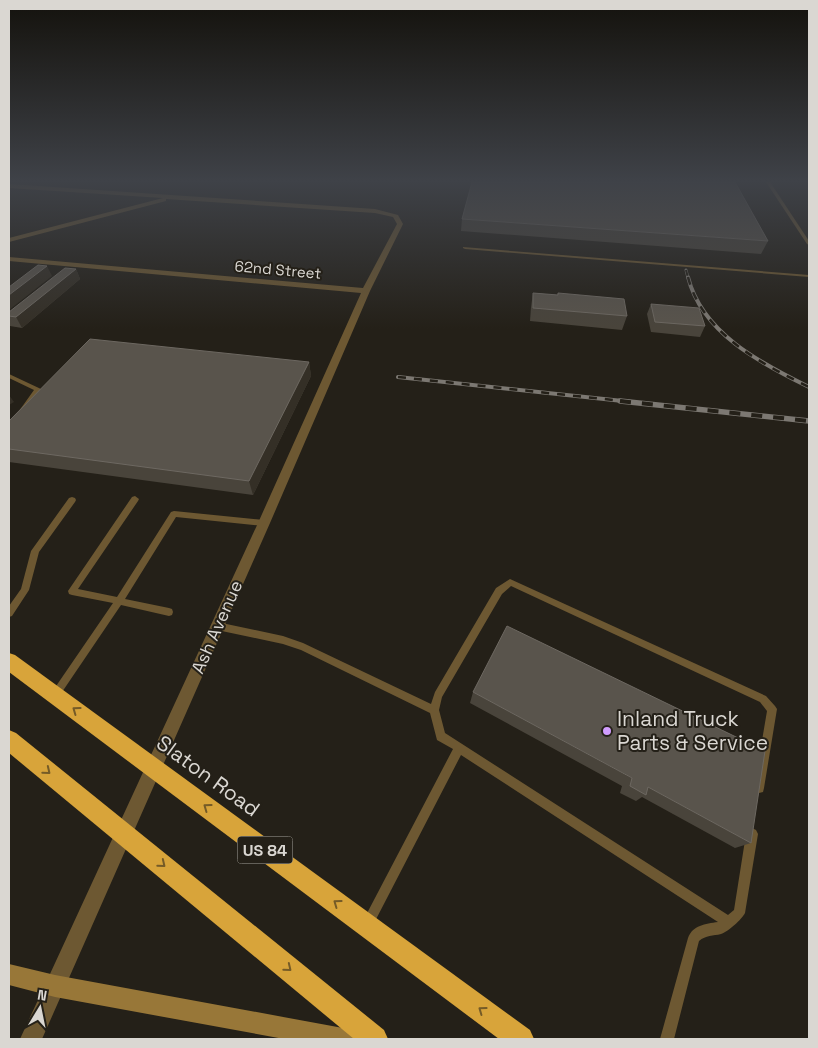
<svg xmlns="http://www.w3.org/2000/svg" width="818" height="1048" font-family="'Space Grotesk',sans-serif">
<style>
.lines{fill:none;stroke-linecap:round;stroke-linejoin:round}
.lane{fill:#6d5832;fill-rule:evenodd}
.street{fill:#6d5832;fill-rule:evenodd}
.secondary{fill:#987738;fill-rule:evenodd}
.highway{fill:#d8a43a;fill-rule:evenodd}
.rail-far2-casing{stroke:#7c7872;stroke-width:3}
.rail-far1-casing{stroke:#7c7872;stroke-width:4}
.rail-casing{stroke:#7c7872;stroke-width:5.5}
.rail-far2{stroke:#242018;stroke-width:2;stroke-dasharray:6;stroke-linecap:butt}
.rail-far1{stroke:#242018;stroke-width:2.5;stroke-dasharray:8;stroke-linecap:butt}
.rail{stroke:#242018;stroke-width:4;stroke-dasharray:11;stroke-linecap:butt}
.wall{fill:#49443b}
.shaded-wall{fill:#342f26}
.building{fill:#59544c;stroke:#6d6861}
.oneway{stroke:#755b27}
.poi-dot{fill:#d19dfe;stroke:#242018;stroke-width:2}
.labels{text-anchor:middle;stroke-width:4;stroke-linejoin:round;paint-order:stroke}
.far-street-label{font-size:15px;fill:#dad7d2;stroke:#242018}
.shield{fill:#242018;stroke:#a3a09a;stroke-width:1}
.shield-label{font-size:16px;font-weight:bold;fill:#dad7d2}
.street-label{font-size:18px;fill:#dad7d2;stroke:#242018}
.near-poi-label{font-size:21px;fill:#dad7d2;stroke:#242018;text-anchor:start}
.near-street-label{font-size:21px;fill:#dad7d2;stroke:#242018}
</style>
<rect width="100%" height="100%" fill="#242018"/>
<g class="lines">
<g class="lane">
<path d="M766 182H770L809 241V245L807 244Z"/>
<path d="M463 247 809 275V277L465 249 463 248Z"/>
<path d="M9 374 41 389 18 420 9 427V422L14 418 34 390 9 378Z"/>
<path d="M135 496 139 499 138 501 78 589 117 597 171 512 174 511 264 520 267 521 268 523 267 525 264 526 176 517 125 599 169 608 172 609 173 612 172 615 169 616 121 605 58 698 55 700 52 698 50 695 52 692 113 603 72 595 69 594 68 591 132 497Z"/>
<path d="M72 497 75 498 76 500 75 502 39 552 29 590 12 616 9 617V606L21 589 31 551 69 498Z"/>
<path d="M510 579 766 696 775 706 777 709 764 788 763 792 759 793 755 792 754 788 767 711 760 702 511 586 502 594 442 697 439 710 445 733 728 915 734 910 746 834 748 830 752 828 756 830 758 834 745 913C742 919 728 932 721 934 713 936 706 935 699 941L674 1039H660L688 938C693 925 705 924 718 922L461 755 372 927 368 929 364 927 362 923 364 919 453 749 437 740 430 713 301 650 283 644 217 630 214 629 213 626 214 623 217 622 283 636 303 643 431 704 435 692 496 588Z"/>
</g>
<path class="street" d="M9 184 375 209 398 215 403 224 370 291 270 523 42 1039H20L258 523 361 293 9 261V257L363 288 397 224 393 217 375 213 166 199V201L9 242V238L163 198 9 188Z"/>
<path class="secondary" d="M9 964 55 975 343 1028 351 1031 354 1039H284L55 997 9 985Z"/>
<g class="highway">
<path d="M9 653 15 655 530 1030 534 1039H499L9 672Z"/>
<path d="M9 730 16 733 384 1030 388 1039H354L9 753Z"/>
</g>
<g class="rail-far2-casing">
<path id="rail-far2" d="M686 270 688 278"/>
</g>
<g class="rail-far1-casing">
<g id="rail-far1">
<path d="M688 277C702 333 760 363 809 387"/>
<path d="M398 377 632 402"/>
</g>
</g>
<g class="rail-casing">
<path id="rail" d="M620 401 809 421"/>
</g>
<use href="#rail-far2" class="rail-far2"/>
<use href="#rail-far1" class="rail-far1"/>
<use href="#rail" class="rail"/>
</g>
<g class="wall">
<path d="M462 219 768 241 761 254 461 231Z"/>
<path d="M76 269 80 279 22 328 10 326 9 324V312Z"/>
<path d="M533 293 557 295 558 293 627 316 622 330 530 321 531 307Z"/>
<path d="M651 304 705 326 700 337 651 332 647 314Z"/>
<path d="M309 362 311 376 253 495 9 462V421Z"/>
<path d="M473 692 751 843 735 848 642 797 636 801 620 793 622 786 470 703Z"/>
</g>
<g class="shaded-wall">
<path d="M47 266 52 276 9 310V295Z"/>
<path d="M76 269 80 279 22 328 16 317Z"/>
<path d="M309 362 311 376 253 495 249 481Z"/>
<path d="M9 395 14 402 9 405Z"/>
</g>
<g class="building">
<path d="M472 182H735L768 241 462 219Z"/>
<path d="M38 265 47 266 9 295V287Z"/>
<path d="M65 268 76 269 16 317 9 316V312Z"/>
<path d="M533 293 558 295V293L624 299 627 316 533 308Z"/>
<path d="M651 304 699 308 705 326 655 322Z"/>
<path d="M90 339 309 362 249 481 9 449V421Z"/>
<path d="M507 626 765 751 751 843 648 787 646 795 630 786 632 778 473 692Z"/>
</g>
<defs><path id="oneway-chevron" d="M-2-3.5L2.5 0L-2 3.5" fill="none" stroke-width="1.6" stroke-linecap="round" stroke-linejoin="round" transform="scale(1.25)"/></defs>
<g class="oneway">
<use href="#oneway-chevron" transform="translate(76 710) rotate(-144)"/>
<use href="#oneway-chevron" transform="translate(47 771) rotate(39)"/>
<use href="#oneway-chevron" transform="translate(207 807) rotate(-144)"/>
<use href="#oneway-chevron" transform="translate(162 864) rotate(39)"/>
<use href="#oneway-chevron" transform="translate(337 903) rotate(-144)"/>
<use href="#oneway-chevron" transform="translate(288 968) rotate(39)"/>
<use href="#oneway-chevron" transform="translate(482 1010) rotate(-144)"/>
</g>
<linearGradient id="sky" x2="0" y2="1"><stop stop-color="#14120d"/><stop offset="0.55" stop-color="#3f4248"/><stop offset="1" stop-color="#3f4248" stop-opacity="0"/></linearGradient>
<rect width="818" height="329" fill="url(#sky)"/>
<circle class="poi-dot" cx="607" cy="731" r="5"/>
<g class="labels">
<g class="far-street-label">
<text transform="translate(278 270) rotate(5)" y="5">62nd Street</text>
</g>
<rect class="shield" x="237.5" y="836.5" width="55" height="27" rx="4"/>
<g class="shield-label">
<text x="265" y="856">US 84</text>
</g>
<g class="street-label">
<text transform="translate(217 627) rotate(-66)" y="6">Ash Avenue</text>
</g>
<g class="near-poi-label">
<text x="617" y="726">Inland Truck<tspan x="617" dy="24">Parts &amp; Service</tspan></text>
</g>
<g class="near-street-label">
<text transform="translate(208 776) rotate(36)" y="7">Slaton Road</text>
</g>
</g>
<rect width="818" height="1048" fill="none" stroke="#dad7d2" stroke-width="20"/>
<g transform="translate(40 1008) rotate(10)" stroke="#242018" stroke-width="4" paint-order="stroke">
<path d="M0-4L9 19L0 12L-9 19Z" fill="#dad7d2"/>
<text y="-8" font-size="14" font-weight="bold" text-anchor="middle" fill="#dad7d2">N</text>
</g>
</svg>
